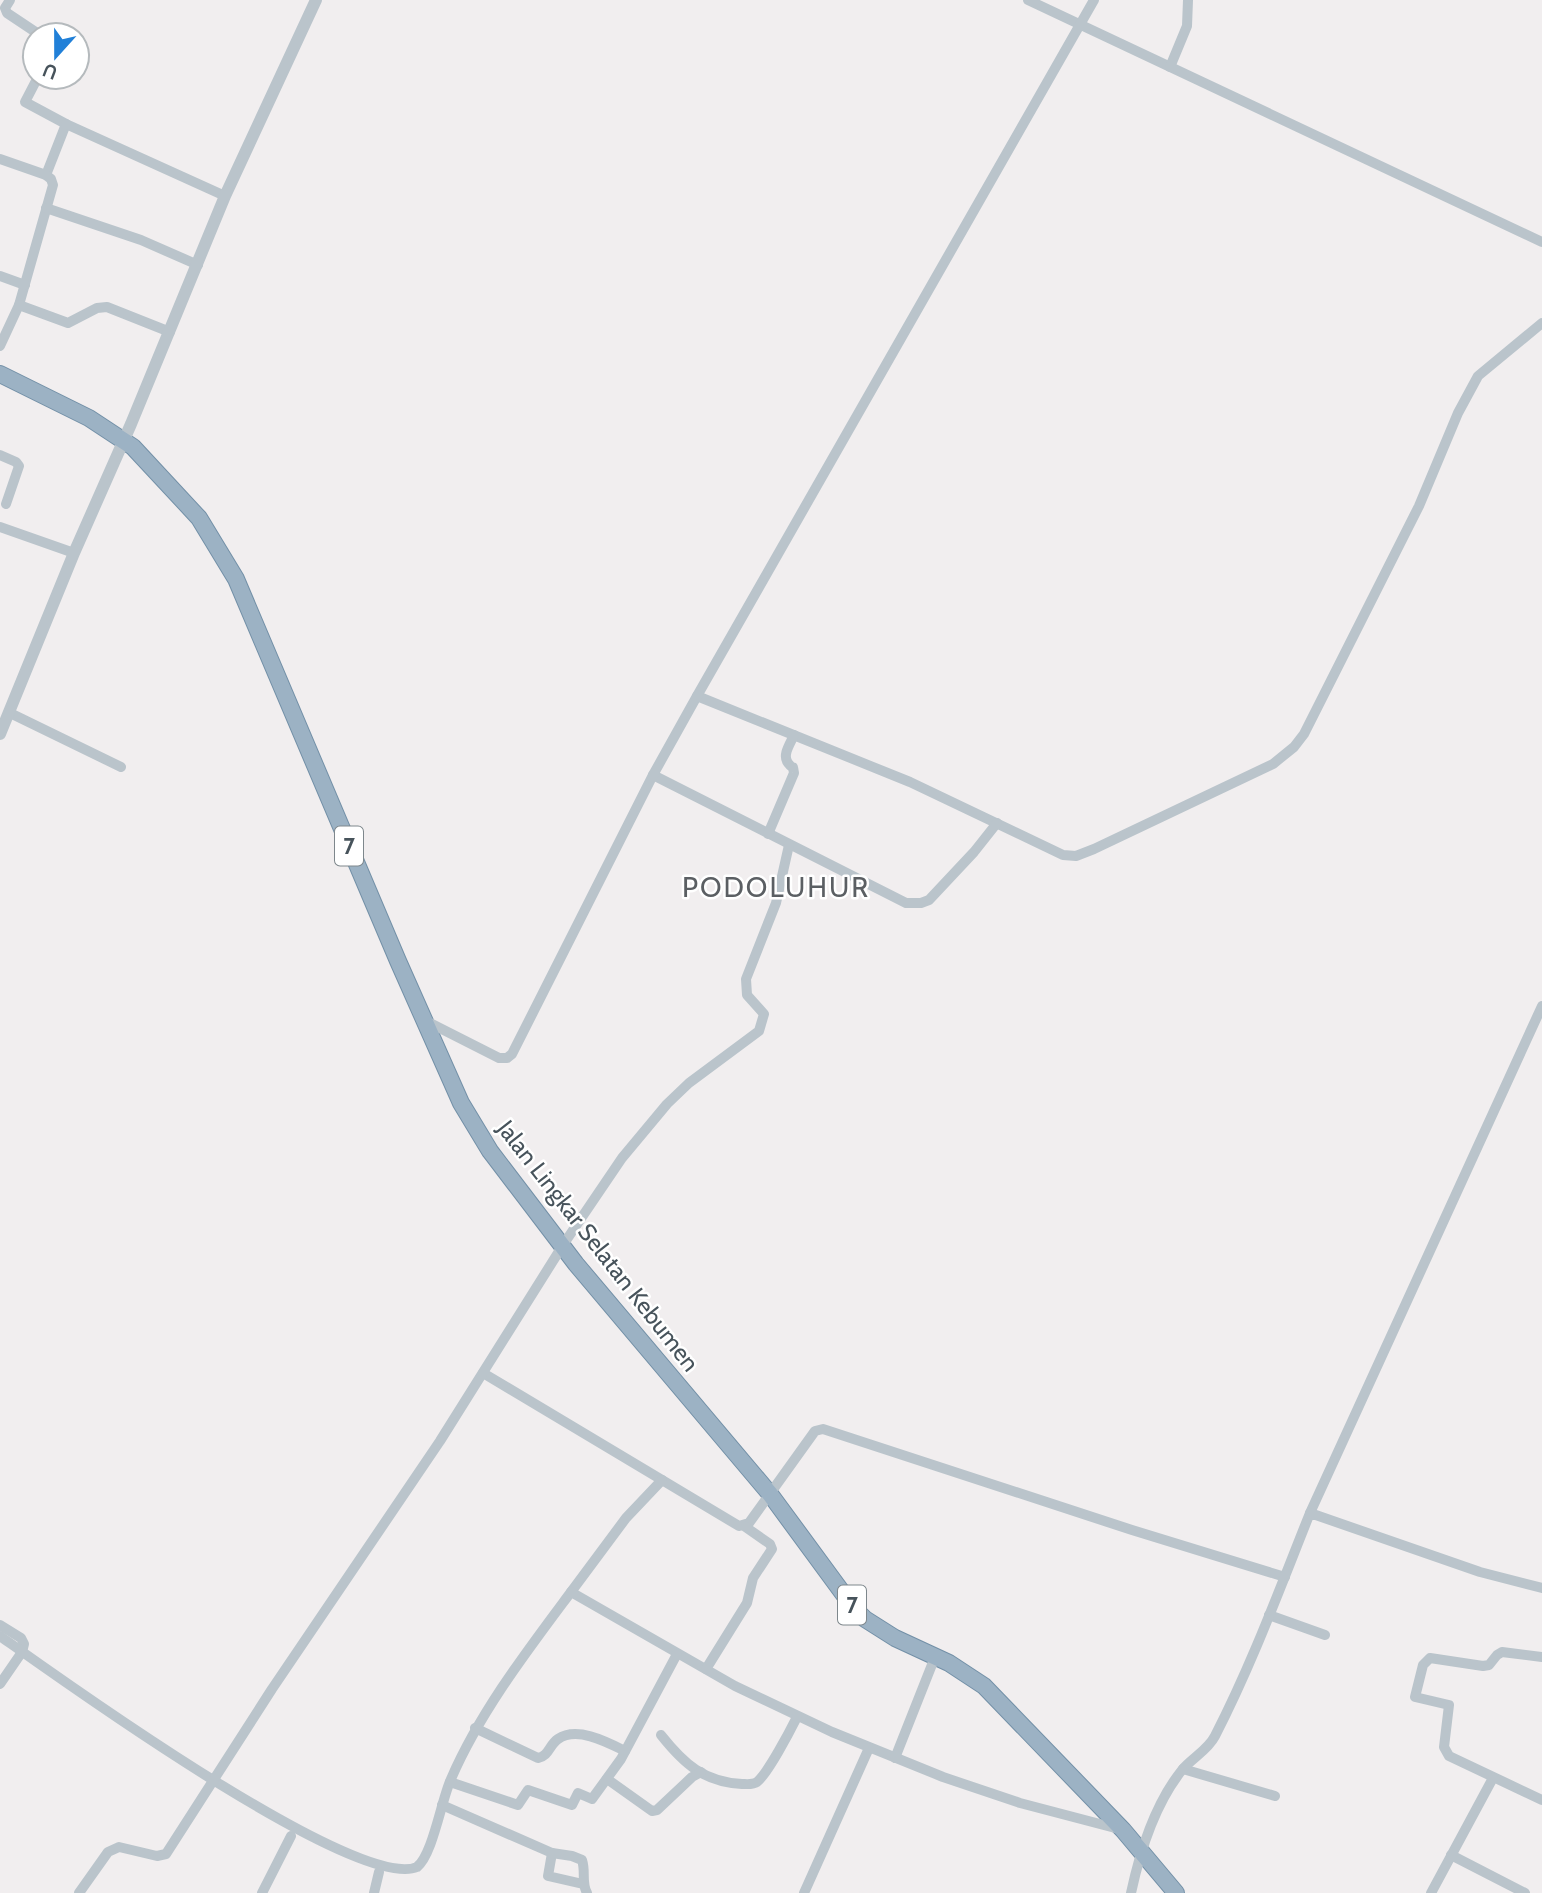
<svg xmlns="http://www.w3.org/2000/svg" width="1542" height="1893" font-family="Cabin,sans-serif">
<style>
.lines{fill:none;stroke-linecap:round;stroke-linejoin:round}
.trunk-casing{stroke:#7390a7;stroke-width:18}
.minor{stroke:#bac4cb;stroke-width:10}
.tertiary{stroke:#bac4cb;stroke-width:12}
.trunk{stroke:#9cb2c4;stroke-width:16}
.labels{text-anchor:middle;stroke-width:5;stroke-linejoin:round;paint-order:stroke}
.shield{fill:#fff;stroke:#7e878c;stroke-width:2}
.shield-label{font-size:23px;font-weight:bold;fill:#47535b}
.street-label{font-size:24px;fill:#47535b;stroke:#fff}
.quarter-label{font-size:28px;letter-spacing:2px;fill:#5b5f63;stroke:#fff}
</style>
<rect width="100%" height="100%" fill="#f1eeef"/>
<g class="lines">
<g class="trunk-casing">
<path id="trunk" d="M0 374 89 418 133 447 199 518 236 579 398 961 461 1103 490 1151 576 1264 770 1494 853 1607 865 1619 895 1638 949 1663 984 1686 1123 1830 1176 1893"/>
</g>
<g class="minor">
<path d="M10 0 5 8 7 13 40 35"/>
<path d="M1028 0 1542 242"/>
<path d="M1170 67 1187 26 1188 0"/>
<path d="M38 77 25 102 66 124 46 175"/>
<path d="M66 124 225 196"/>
<path d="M0 159 46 175 51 179 53 185 19 305 0 346"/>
<path d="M46 208 141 240 198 265"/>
<path d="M0 276 25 285"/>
<path d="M19 305 68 323 97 308 107 307 170 332"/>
<path d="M0 455 16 462 19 466 6 504"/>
<path d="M0 527 74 553"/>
<path d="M697 696 910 782 1063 855 1076 856 1094 849 1273 764 1294 747 1304 734 1419 506 1458 413 1478 376 1542 323"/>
<path d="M10 713 121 767"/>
<path d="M653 775 906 903H921L929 900 974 852 997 823"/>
<path d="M768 834 794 773C792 762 795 772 788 763 782 755 790 744 794 735"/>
<path d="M424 1020 499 1058H507L512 1054 653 775 697 696 1094 0"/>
<path d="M483 1373 739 1526 749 1523 815 1431 823 1429 1132 1530 1285 1577"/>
<path d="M1310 1513 1542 1006"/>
<path d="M571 1592 626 1518 662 1480"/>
<path d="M1269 1615 1325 1635"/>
<path d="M0 1625 21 1638 24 1644 22 1652 0 1684"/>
<path d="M0 1636C58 1677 357 1893 417 1867 433 1854 441 1801 451 1779 480 1712 527 1651 571 1592L735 1686 832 1732 943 1777 1020 1803 1119 1829"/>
<path d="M1542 1657 1502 1652 1497 1655 1489 1665 1483 1666 1430 1658 1423 1665 1415 1697 1449 1705 1444 1747 1449 1756 1542 1800"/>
<path d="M706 1669 747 1603 753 1578 772 1549 770 1544 744 1526"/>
<path d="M475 1728 538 1758C549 1756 549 1745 558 1739 577 1726 607 1742 625 1751"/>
<path d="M661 1735C684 1764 704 1782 742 1784 746 1784 753 1785 757 1782 768 1773 790 1731 797 1717"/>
<path d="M895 1758 935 1657"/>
<path d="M1183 1769 1275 1796"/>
<path d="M607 1779 652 1811 657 1810 692 1777 701 1772"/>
<path d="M450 1782 518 1805 528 1790 572 1805 578 1793 592 1799 621 1759 677 1654"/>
<path d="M442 1805 552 1853 548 1876 583 1884"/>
<path d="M552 1853 572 1856 582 1860C586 1872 581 1882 587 1893"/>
<path d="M1451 1855 1525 1893"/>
<path d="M79 1893 108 1852 119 1847 157 1856 166 1854 272 1689 440 1441 563 1245 622 1158 667 1104 689 1083 759 1031 764 1014 747 995 746 979 776 903 789 845"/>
<path d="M262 1893 291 1836"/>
<path d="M374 1893 379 1872"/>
<path d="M804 1893 869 1748"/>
<path d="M1131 1893C1140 1851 1154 1805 1182 1770 1192 1758 1208 1750 1215 1736 1252 1664 1280 1588 1310 1513L1480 1572 1542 1588"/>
<path d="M1431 1893 1493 1778"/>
</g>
<path class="tertiary" d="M0 734 74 553 131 424 225 196 316 0"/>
<use href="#trunk" class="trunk"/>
</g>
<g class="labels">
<g class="shield">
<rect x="335" y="826.5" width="28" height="39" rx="5"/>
<rect x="838" y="1585.5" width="28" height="39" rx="5"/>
</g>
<g class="shield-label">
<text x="349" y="854">7</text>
<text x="852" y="1613">7</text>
</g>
<g class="street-label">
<text transform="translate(598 1246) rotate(52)" y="8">Jalan Lingkar Selatan Kebumen</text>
</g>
<g class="quarter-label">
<text x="776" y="897">PODOLUHUR</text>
</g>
</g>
<g transform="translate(56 56) rotate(201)"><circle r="33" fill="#ffffff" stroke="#b5babd" stroke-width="2"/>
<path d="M0-5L12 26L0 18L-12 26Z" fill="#2180d8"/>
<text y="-10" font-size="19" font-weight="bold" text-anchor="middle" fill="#47535b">U</text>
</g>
</svg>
